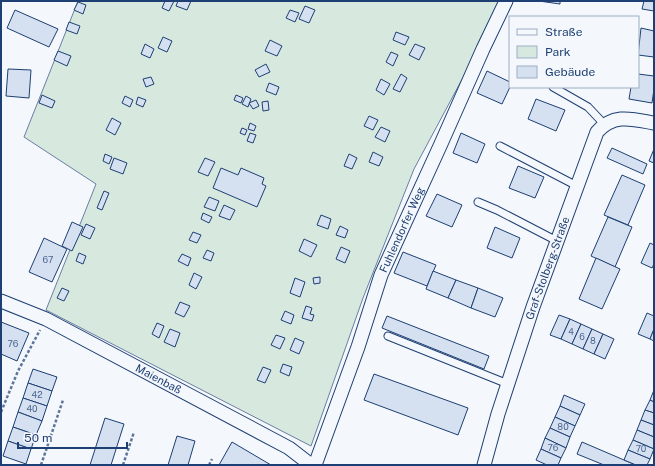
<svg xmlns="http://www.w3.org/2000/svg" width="655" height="466" font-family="'Public Sans',sans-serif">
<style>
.green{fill:#d7e8df;stroke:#687fa3}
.building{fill:#d5e0f0;stroke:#1d3f73}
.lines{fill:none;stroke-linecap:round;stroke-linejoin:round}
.lane-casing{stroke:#1d3f73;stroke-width:9}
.street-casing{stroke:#1d3f73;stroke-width:15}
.path{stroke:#5e769c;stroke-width:2.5;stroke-dasharray:3 2;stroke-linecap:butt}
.lane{stroke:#f4f7fb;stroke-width:7}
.street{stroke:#f4f7fb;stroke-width:13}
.labels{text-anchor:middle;stroke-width:3;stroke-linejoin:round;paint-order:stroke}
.number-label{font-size:9px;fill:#4b6792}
.street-label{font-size:11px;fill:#1d3f73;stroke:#f4f7fb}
</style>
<rect width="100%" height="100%" fill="#f4f7fb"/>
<path class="green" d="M78 1H504L414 169 363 298 311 446 46 310 96 184 24 137Z"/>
<g class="building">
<path d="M165 1H174L169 11 162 8Z"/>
<path d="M178 1H191L187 10 176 6Z"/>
<path d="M539 1H560V4Z"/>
<path d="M644 1H654V11L642 9Z"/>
<path d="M78 2 86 5 83 14 74 10Z"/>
<path d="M305 6 315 10 309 23 299 19Z"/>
<path d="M15 10 58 29 49 47 7 28Z"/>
<path d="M290 10 299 13 295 22 286 18Z"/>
<path d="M69 22 80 26 77 34 66 30Z"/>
<path d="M641 28 654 31V57L638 55Z"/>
<path d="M396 32 409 37 405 45 393 40Z"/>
<path d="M163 37 172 41 167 52 158 48Z"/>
<path d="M270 40 282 46 277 56 265 51Z"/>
<path d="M145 44 154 49 150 58 141 54Z"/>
<path d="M415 44 425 48 419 60 409 55Z"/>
<path d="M58 51 71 56 67 66 54 60Z"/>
<path d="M391 52 398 55 393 66 386 62Z"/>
<path d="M266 64 270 72 259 77 255 70Z"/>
<path d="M8 69 31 70 29 98 6 96Z"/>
<path d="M487 71 510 82V87L502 104 477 93Z"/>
<path d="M401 74 407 78 400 92 393 89Z"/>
<path d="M638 74 654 76V89L652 103 629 99 631 87H638Z"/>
<path d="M151 77 154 84 146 87 143 79Z"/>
<path d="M381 79 390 84 384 95 376 90Z"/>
<path d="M269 83 279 87 276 95 266 91Z"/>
<path d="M42 95 55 101 52 108 39 103Z"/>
<path d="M236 95 243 98 241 103 234 100Z"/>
<path d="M125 96 133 100 130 107 122 103Z"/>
<path d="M246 96 251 99 248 107 242 104Z"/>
<path d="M138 97 146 100 143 107 136 104Z"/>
<path d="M536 99 565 110 556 131 528 119Z"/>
<path d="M256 100 259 106 253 109 249 103Z"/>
<path d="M268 101 269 110 263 111 262 102Z"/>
<path d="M369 116 378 120 373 130 364 126Z"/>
<path d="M112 118 121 123 115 135 106 130Z"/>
<path d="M250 123 256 126 254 131 248 129Z"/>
<path d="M381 127 390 131 385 142 375 137Z"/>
<path d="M242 128 247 130 245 135 240 133Z"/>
<path d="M250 133 256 135 253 143 247 141Z"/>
<path d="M461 133 485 144 477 163 453 153Z"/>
<path d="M612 148 647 164 643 174 607 158Z"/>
<path d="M654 149V163L649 161Z"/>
<path d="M373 152 383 157 379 166 369 162Z"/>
<path d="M105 154 112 157 109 164 103 161Z"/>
<path d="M349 154 357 158 352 169 344 166Z"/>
<path d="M114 158 127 163 123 174 110 169Z"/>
<path d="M205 158 215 162 208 176 198 172Z"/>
<path d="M518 166 544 177 535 198 509 188Z"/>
<path d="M221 168 238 175 241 168 264 178 262 184 266 186 257 207 213 188Z"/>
<path d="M622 175 645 185 628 225 604 215Z"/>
<path d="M104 191 109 193 102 210 97 208Z"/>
<path d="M437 194 462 205 452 227 426 216Z"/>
<path d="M209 197 219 201 215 211 204 207Z"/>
<path d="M224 205 235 210 230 220 219 216Z"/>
<path d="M203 213 212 217 209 223 201 219Z"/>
<path d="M321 215 331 219 328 229 317 225Z"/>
<path d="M608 217 632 227 615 267 591 256Z"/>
<path d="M72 222 83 227 72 251 62 246Z"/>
<path d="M86 224 95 228 90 239 81 235Z"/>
<path d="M340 226 348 230 345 238 336 235Z"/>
<path d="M495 227 520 238 512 258 487 248Z"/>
<path d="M193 232 201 235 197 243 189 240Z"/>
<path d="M44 238 67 249 52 282 29 272Z"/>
<path d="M304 239 317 245 311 257 299 251Z"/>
<path d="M650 243 654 245V264L652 268 641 263Z"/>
<path d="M341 247 350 251 345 263 336 259Z"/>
<path d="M207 250 214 253 211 261 203 258Z"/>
<path d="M403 252 436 265 427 286 394 273Z"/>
<path d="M79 253 86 256 83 264 76 261Z"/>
<path d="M182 254 191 258 188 266 178 261Z"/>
<path d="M596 258 620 269 602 309 579 299Z"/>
<path d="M433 271 456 280 448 298 426 289Z"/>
<path d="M194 273 202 277 196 289 189 285Z"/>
<path d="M320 277V283L314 284 313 278Z"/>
<path d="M295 278 305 282 300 297 290 293Z"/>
<path d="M456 280 478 288 471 308 448 298Z"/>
<path d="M62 288 69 291 64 301 57 298Z"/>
<path d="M478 288 503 298 495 317 471 308Z"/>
<path d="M180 302 190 306 184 317 175 313Z"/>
<path d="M306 306 312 308 310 314 314 315 312 321 302 318Z"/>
<path d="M285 311 294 315 291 324 281 320Z"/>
<path d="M647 313 654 316V329L650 339 638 334Z"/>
<path d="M559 315 570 319 561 339 550 335Z"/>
<path d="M387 316 489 356 484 369 382 328Z"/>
<path d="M570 319 581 324 572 344 561 339Z"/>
<path d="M1 322 29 333 17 361 1 354Z"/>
<path d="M157 323 164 326 159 338 152 334Z"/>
<path d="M581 324 592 329 583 349 572 344Z"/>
<path d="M170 329 180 333 175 347 164 342Z"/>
<path d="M592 329 603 334 594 354 583 349Z"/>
<path d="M654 329V341L650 339Z"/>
<path d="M603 334 614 339 605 359 594 354Z"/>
<path d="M276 335 285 338 280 349 271 345Z"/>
<path d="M295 338 304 342 299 354 290 350Z"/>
<path d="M283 364 292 367 289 376 280 372Z"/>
<path d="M263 367 271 370 265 383 257 380Z"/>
<path d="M33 369 57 377 52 391 28 383Z"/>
<path d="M374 374 468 408 458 435 364 400Z"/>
<path d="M28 383 52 391 47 406 23 398Z"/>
<path d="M654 390V402L650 400Z"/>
<path d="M564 395 585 404 580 415 560 406Z"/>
<path d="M23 398 47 406 42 421 18 412Z"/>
<path d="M650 400 654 402V413L645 410Z"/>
<path d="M560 406 580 415 575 426 555 417Z"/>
<path d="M645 410 654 413V425L641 420Z"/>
<path d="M18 412 42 421 36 435 13 427Z"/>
<path d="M555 417 575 426 570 437 550 428Z"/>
<path d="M105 418 124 424 111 465H90Z"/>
<path d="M641 420 654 425V437L637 430Z"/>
<path d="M13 427 36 435 31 449 8 441Z"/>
<path d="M550 428 570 437 566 448 545 438Z"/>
<path d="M637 430 654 437V449L633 440Z"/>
<path d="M177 436 195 441 188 465H168Z"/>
<path d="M545 438 566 448 561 458 541 449Z"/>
<path d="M633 440 654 449 650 459 628 450Z"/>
<path d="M8 441 31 449 26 464 3 456Z"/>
<path d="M232 442 271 465H219Z"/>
<path d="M582 442 624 460 636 465H604L577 454Z"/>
<path d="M541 449 561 458 558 465H547L536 460Z"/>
<path d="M628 450 650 459 647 465H636L624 460Z"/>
</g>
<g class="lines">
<g class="lane-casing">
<g id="lane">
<path d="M553 87 588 107 604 124"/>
<path d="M500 146 577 186"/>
<path d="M478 202 497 210 557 241"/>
<path d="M388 336 508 384"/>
</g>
</g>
<g class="street-casing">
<g id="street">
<path id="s1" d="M1 301 46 319 289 448 311 465"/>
<path id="s2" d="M315 465 358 347 381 275 440 146 483 49 506 1"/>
<path id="s3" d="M484 465 498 414 533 307 597 132C614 113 632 119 654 123"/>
</g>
</g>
<g class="path">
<path d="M1 412 18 371 40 330"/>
<path d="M41 465 63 400"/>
<path d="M123 465 134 432"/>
<path d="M209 465 212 459"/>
</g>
<use href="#lane" class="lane"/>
<use href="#street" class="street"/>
</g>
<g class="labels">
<g class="number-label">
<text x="48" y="263">67</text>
<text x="571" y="335">4</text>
<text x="582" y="340">6</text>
<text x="593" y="344">8</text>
<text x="13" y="347">76</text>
<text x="37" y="398">42</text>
<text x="32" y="412">40</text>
<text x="563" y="430">80</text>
<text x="553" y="451">76</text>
<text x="641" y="452">70</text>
</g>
<g class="street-label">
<text dy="4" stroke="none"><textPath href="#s2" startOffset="251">Fuhlendorfer Weg</textPath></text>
<text dy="4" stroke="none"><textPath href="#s3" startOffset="207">Graf-Stolberg-Straße</textPath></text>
<text dy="4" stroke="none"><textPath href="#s1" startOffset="176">Maienbaß</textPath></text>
</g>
</g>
<rect width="655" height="466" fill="none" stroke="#1d3f73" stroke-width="4"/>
<rect x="509" y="16" width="130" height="72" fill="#f4f7fb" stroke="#9eadc5"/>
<rect x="517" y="29" width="20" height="6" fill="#f4f7fb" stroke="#9eadc5"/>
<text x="545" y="36" font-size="12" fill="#1d3f73">Straße</text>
<rect x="517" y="46" width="20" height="12" fill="#d7e8df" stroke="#9eadc5"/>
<text x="545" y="56" font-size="12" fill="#1d3f73">Park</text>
<rect x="517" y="66" width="20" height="12" fill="#d5e0f0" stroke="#9eadc5"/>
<text x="545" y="76" font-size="12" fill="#1d3f73">Gebäude</text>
<path d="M18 442v6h109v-6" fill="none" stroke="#1d3f73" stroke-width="2"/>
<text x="24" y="442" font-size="12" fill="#1d3f73" stroke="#f4f7fb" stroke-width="3" paint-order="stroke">50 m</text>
</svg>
